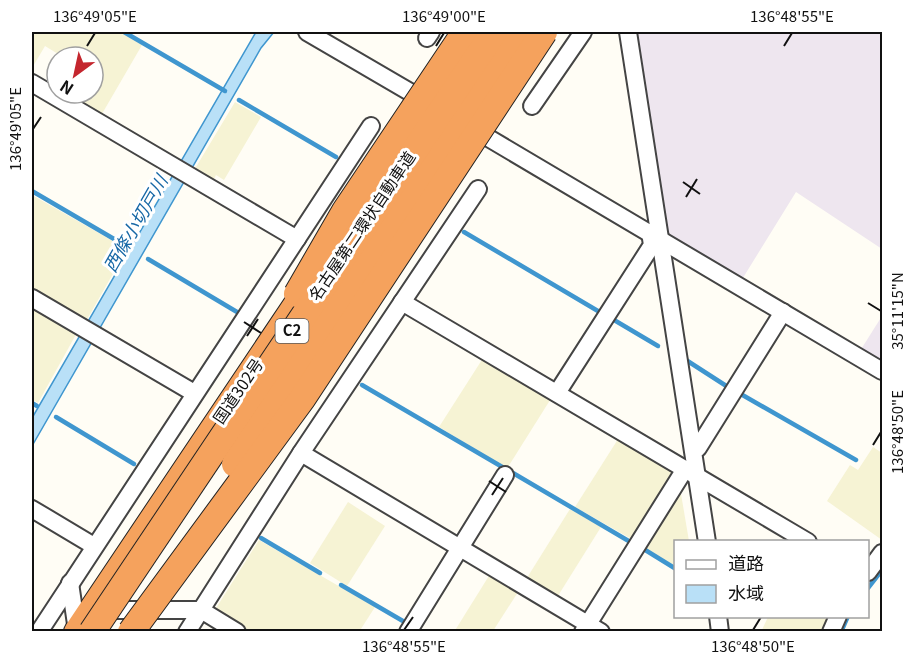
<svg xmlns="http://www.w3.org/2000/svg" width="914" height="663" font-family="Georgia,'Noto Sans JP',serif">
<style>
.industrial{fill:#eee6ef}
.farmland{fill:#f6f3d4}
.water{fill:#b9e0f7;stroke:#3f96cf;stroke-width:1.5}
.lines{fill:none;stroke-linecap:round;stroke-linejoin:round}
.stream{stroke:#3f96cf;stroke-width:4.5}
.minor-casing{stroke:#444;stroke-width:20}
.highway-casing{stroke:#222;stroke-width:28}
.minor{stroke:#fff;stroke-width:16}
.highway{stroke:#f5a25d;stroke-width:26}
.highway-bridge-casing{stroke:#222;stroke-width:28;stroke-linecap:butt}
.highway-bridge{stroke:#f5a25d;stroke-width:26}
.ticks{fill:none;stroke:#111;stroke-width:2}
.labels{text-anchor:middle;stroke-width:6;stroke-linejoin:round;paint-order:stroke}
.shield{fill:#fff;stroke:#585858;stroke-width:1.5}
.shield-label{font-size:15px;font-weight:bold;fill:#111}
.street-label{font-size:16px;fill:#111;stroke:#fff}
.water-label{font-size:18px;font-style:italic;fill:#1768a6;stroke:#fff}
.neatline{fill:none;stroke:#111;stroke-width:2}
.ticks-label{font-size:15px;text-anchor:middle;fill:#111}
</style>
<rect width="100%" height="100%" fill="#fffdf5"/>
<g class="industrial">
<path d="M634 32H882V249L796 192 741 281 667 237Z"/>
<path d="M882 316V365L860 351Z"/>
</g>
<g class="farmland">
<path d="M32 32H120L142 45 99 119 64 98 67 93H93V57H63L45 46 32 68Z"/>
<path d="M235 102 261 117 224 180 216 175 212 183 193 172Z"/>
<path d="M32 195 127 249 85 323 32 292Z"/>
<path d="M32 302 79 329 38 403 32 399Z"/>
<path d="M485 355 552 397 508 467H505L439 427Z"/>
<path d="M620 436 676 469 635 541 575 507Z"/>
<path d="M873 447 882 453V540L827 501 850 465 858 470Z"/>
<path d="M680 488 689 541 676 542 675 566 643 547Z"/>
<path d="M348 502 385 526 347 586 310 563Z"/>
<path d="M570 509 601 527 556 599 525 581Z"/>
<path d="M259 540 375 607 359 632 245 631 213 613Z"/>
<path d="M492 571 520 589 493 631 454 632Z"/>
<path d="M768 617H833L826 631 761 632Z"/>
</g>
<path class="water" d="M256 32H274L261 48 32 446V418Z"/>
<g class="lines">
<g class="stream">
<path d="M124 32 225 91"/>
<path d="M239 100 336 157"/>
<path d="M32 191 126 246"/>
<path d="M464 232 603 314"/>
<path d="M148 259 237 312"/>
<path d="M609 317 658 346"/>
<path d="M686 360 731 389"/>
<path d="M362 385 504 468"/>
<path d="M739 393 856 460"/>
<path d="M32 403 37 406"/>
<path d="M56 417 134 464"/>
<path d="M513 473 632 543"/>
<path d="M261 538 320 573"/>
<path d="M642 548 676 569"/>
<path d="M341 585 408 624"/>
<path d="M868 588 882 570"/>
<path d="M841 632 848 616"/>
</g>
<g class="minor-casing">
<g id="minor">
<path d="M307 32 427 102"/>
<path d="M628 32 707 542"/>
<path d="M427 38 431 32"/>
<path d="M32 83 297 239"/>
<path d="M532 106 583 32"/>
<path d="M470 127 882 371"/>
<path d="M32 298 194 393"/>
<path d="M402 302 808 542"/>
<path d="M557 393 652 245 650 232"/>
<path d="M693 449 698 448 783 312"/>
<path d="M301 453 601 632"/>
<path d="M32 509 94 546"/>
<path d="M868 572 882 553"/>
<path d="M70 583 77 631"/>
<path d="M100 610H201L237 632"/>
<path d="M718 616 720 632"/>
<path d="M39 632 371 126"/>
<path d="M187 632 301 453 478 189"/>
<path d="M408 632 505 475"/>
<path d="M583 632 685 469"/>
<path d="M831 632 838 616"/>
</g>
</g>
<g class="highway-casing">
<path id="highway" d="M77 632 311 283"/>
</g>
<use href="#minor" class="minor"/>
<use href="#highway" class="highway"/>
<g class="highway-bridge-casing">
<g id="highway-bridge">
<path d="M297 294 345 211 465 32"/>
<path d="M235 464 522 32"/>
<path d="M92 632 494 32"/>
<path d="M131 632 302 399 544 32"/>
</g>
</g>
<use href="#highway-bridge" class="highway-bridge"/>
</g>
<path class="ticks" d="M87 46 95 33M436 46 444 33M784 46 792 33M33 129 41 117M683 182 700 194M686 197 697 179M868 303 881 311M244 322 261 333M247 336 258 319M873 445 881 432M489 481 506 492M492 495 503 478M404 630 413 617M753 630 761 617"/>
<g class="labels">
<rect class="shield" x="275.5" y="319" width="33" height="24" rx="4.5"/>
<g class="shield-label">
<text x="292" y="336">C2</text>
</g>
<g class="street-label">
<text transform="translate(362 226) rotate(-56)" y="6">名古屋第二環状自動車道</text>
<text transform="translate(238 391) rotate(-56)" y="6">国道302号</text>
</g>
<g class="water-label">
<text transform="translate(136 224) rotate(-60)" y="6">西條小切戸川</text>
</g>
</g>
<rect width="914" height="663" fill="none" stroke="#ffffff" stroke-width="66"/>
<rect x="674" y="540" width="195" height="78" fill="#ffffff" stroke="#a0a0a0" stroke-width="1.5"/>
<rect x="686" y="560" width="30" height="9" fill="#ffffff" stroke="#a0a0a0" stroke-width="1.5"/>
<text x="728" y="570" font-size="18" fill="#111111">道路</text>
<rect x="686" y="585" width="30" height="18" fill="#b9e0f7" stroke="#a0a0a0" stroke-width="1.5"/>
<text x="728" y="600" font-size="18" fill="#111111">水域</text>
<g transform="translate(75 75) rotate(213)"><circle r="28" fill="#ffffff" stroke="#a0a0a0" stroke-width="1.5"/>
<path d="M0-4.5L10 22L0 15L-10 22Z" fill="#c4262e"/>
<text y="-9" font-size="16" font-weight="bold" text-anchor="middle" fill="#111111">N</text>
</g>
<rect x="33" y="33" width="848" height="597" class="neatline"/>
<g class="ticks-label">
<text x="95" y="22">136°49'05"E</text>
<text x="444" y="22">136°49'00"E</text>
<text x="792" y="22">136°48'55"E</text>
<text transform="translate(16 129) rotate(-90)" y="5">136°49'05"E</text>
<text transform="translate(898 311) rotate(-90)" y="5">35°11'15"N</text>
<text transform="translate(898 432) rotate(-90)" y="5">136°48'50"E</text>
<text x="404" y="652">136°48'55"E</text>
<text x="753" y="652">136°48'50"E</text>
</g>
</svg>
